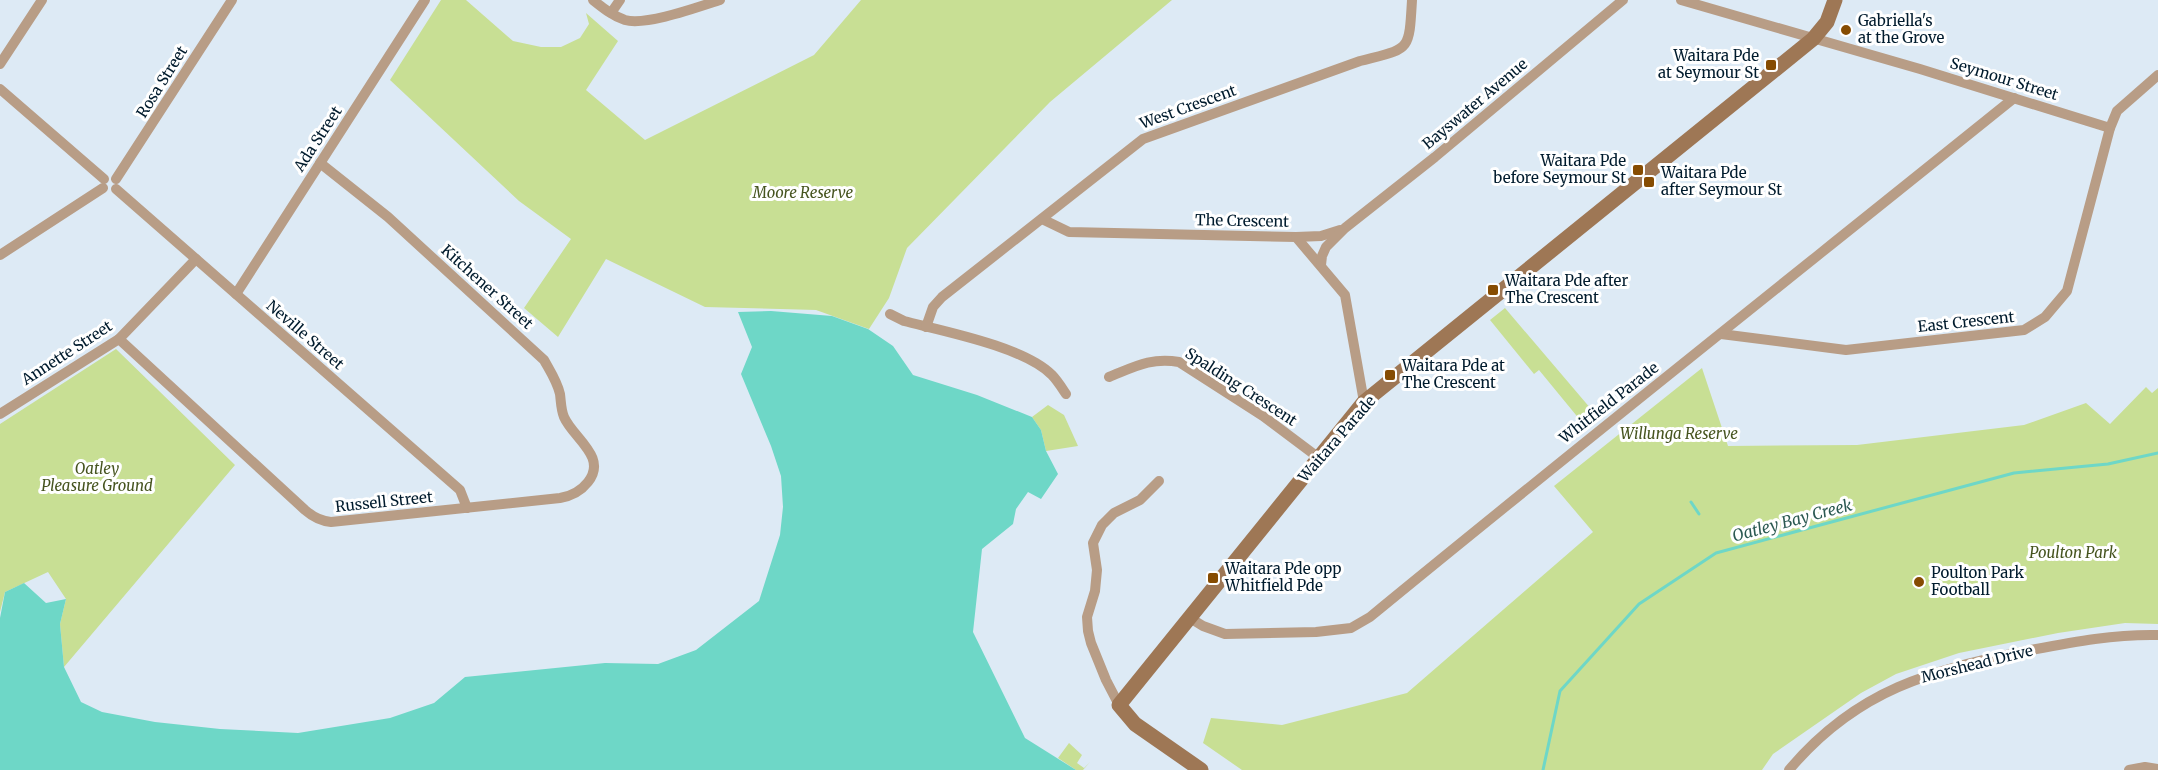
<svg xmlns="http://www.w3.org/2000/svg" width="2158" height="770" font-family="Merriweather,serif">
<style>
.green{fill:#c8df94}
.water{fill:#6ed7c7}
.lines{fill:none;stroke-linecap:round;stroke-linejoin:round}
.stream{stroke:#6ed7c7;stroke-width:3}
.street{stroke:#b89d86;stroke-width:10}
.secondary{stroke:#9e7755;stroke-width:15}
.poi-dot{fill:#864c02;stroke:#fff;stroke-width:2}
.labels{text-anchor:middle;stroke-width:6;stroke-linejoin:round;paint-order:stroke}
.poi-label{font-size:15px;fill:#001b2d;stroke:#fff;text-anchor:start}
.street-label{font-size:15px;fill:#001b2d;stroke:#fff}
.park-label{font-size:15px;font-style:italic;fill:#46541f;stroke:#fff}
.water-label{font-size:16px;font-style:italic;fill:#2b5952;stroke:#fff}
</style>
<rect width="100%" height="100%" fill="#ddeaf5"/>
<g class="green">
<path d="M441 0H466L513 41 541 47H561L580 38 589 24 586 13 618 41 586 90 645 140 814 55 861 0H1172L1050 102 907 248 889 298 869 329 816 310 705 307 606 259 558 337 524 308 571 239 519 201 390 80Z"/>
<path d="M1505 308 1597 416 1585 426 1539 370 1534 374 1490 320Z"/>
<path d="M116 349 235 465 64 667 60 624 66 599 48 572 5 592 0 612V424Z"/>
<path d="M1702 368 1728 446 1857 445 2024 425 2086 403 2110 424 2146 387 2152 393 2158 388V624L2125 623 2058 633 1959 653 1896 674 1861 693 1773 754 1762 770H1242L1203 743 1211 718 1282 725 1407 693 1593 532 1554 486Z"/>
<path d="M1048 405 1064 415 1078 446 1046 451 1041 430 1032 417Z"/>
<path d="M1069 743 1082 755 1077 763 1084 768 1090 762 1083 770H1076L1058 758Z"/>
</g>
<path class="water" d="M771 311 832 316 868 329 893 346 913 375 977 395 1032 417 1041 430 1046 451 1058 474 1041 499 1028 492 1016 509 1013 524 982 549 973 632 1025 738 1076 770H0V618L5 592 24 583 46 603 66 599 60 624 64 667 81 702 102 712 155 722 220 729 298 733 390 718 434 703 465 677 605 663 658 664 696 650 759 601 780 535 783 507 781 476 771 446 741 374 752 347 738 312Z"/>
<g class="lines">
<g class="stream">
<path d="M1691 502 1699 514"/>
<path d="M1543 770 1560 691 1639 604 1716 553 2014 473 2108 464 2158 453"/>
</g>
<g class="street">
<path d="M593 0C603 8 613 16 625 20 646 26 698 7 720 0"/>
<path d="M1681 0 1920 69 2110 128"/>
<path d="M611 13 620 0"/>
<path d="M0 64 42 0"/>
<path d="M0 89 104 179"/>
<path d="M116 179 232 0"/>
<path d="M116 189 460 490 467 508"/>
<path d="M1042 219 1069 232 1296 237 1345 295 1364 402"/>
<path d="M1296 237 1321 236 1340 230"/>
<path d="M0 255 103 188"/>
<path d="M1321 265 1322 256 1326 247 1345 228 1435 157 1623 0"/>
<path d="M236 294 425 0"/>
<path d="M890 314 904 321C943 331 1025 347 1052 375 1057 380 1062 388 1066 394"/>
<path d="M926 327 933 307 942 297 1143 139 1360 61C1410 48 1409 53 1412 0"/>
<path d="M1721 334 1846 350 2024 330 2045 317 2067 291 2110 128 2117 111 2158 75"/>
<path d="M119 339 305 510C313 517 320 521 331 522L560 498C572 496 581 491 588 482 608 457 573 438 564 417 561 410 561 402 560 394 557 381 550 371 544 360L388 217 320 163"/>
<path d="M1109 377C1134 367 1151 357 1179 362L1263 416 1319 458"/>
<path d="M0 414 119 339 196 259"/>
<path d="M1190 618 1203 626 1225 634 1316 632 1351 628 1370 617C1583 442 1799 271 2014 98"/>
<path d="M1119 705 1106 680 1091 643 1088 631 1087 617 1095 591 1097 570 1093 543 1102 525 1114 513 1140 500 1159 481"/>
<path d="M1789 770C1857 689 1931 670 2031 650 2073 642 2114 634 2158 635"/>
<path d="M2129 770 2145 767 2158 769"/>
</g>
<path class="secondary" d="M1201 770 1135 724 1119 705 1364 402 1813 39 1827 22 1835 0"/>
</g>
<g class="poi-dot">
<circle cx="1846" cy="30" r="6"/>
<rect x="1765" y="59" width="12" height="12" rx="3"/>
<rect x="1632" y="164" width="12" height="12" rx="3"/>
<rect x="1643" y="176" width="12" height="12" rx="3"/>
<rect x="1487" y="284" width="12" height="12" rx="3"/>
<rect x="1384" y="369" width="12" height="12" rx="3"/>
<rect x="1207" y="572" width="12" height="12" rx="3"/>
<circle cx="1919" cy="582" r="6"/>
</g>
<g class="labels">
<g class="poi-label">
<text x="1858" y="26">Gabriella's<tspan x="1858" dy="17">at the Grove</tspan></text>
<text x="1759" y="61" text-anchor="end">Waitara Pde<tspan x="1759" dy="17">at Seymour St</tspan></text>
<text x="1626" y="166" text-anchor="end">Waitara Pde<tspan x="1626" dy="17">before Seymour St</tspan></text>
<text x="1661" y="178">Waitara Pde<tspan x="1661" dy="17">after Seymour St</tspan></text>
<text x="1505" y="286">Waitara Pde after<tspan x="1505" dy="17">The Crescent</tspan></text>
<text x="1402" y="371">Waitara Pde at<tspan x="1402" dy="17">The Crescent</tspan></text>
<text x="1225" y="574">Waitara Pde opp<tspan x="1225" dy="17">Whitfield Pde</tspan></text>
<text x="1931" y="578">Poulton Park<tspan x="1931" dy="17">Football</tspan></text>
</g>
<g class="street-label">
<text transform="translate(2004 79) rotate(17)" y="5">Seymour Street</text>
<text transform="translate(162 82) rotate(-58)" y="5">Rosa Street</text>
<text transform="translate(1475 104) rotate(-40)" y="5">Bayswater Avenue</text>
<text transform="translate(1188 107) rotate(-20)" y="5">West Crescent</text>
<text transform="translate(318 139) rotate(-57)" y="5">Ada Street</text>
<text transform="translate(1242 221) rotate(1)" y="5">The Crescent</text>
<text transform="translate(487 287) rotate(42)" y="5">Kitchener Street</text>
<text transform="translate(1966 322) rotate(-6)" y="5">East Crescent</text>
<text transform="translate(305 335) rotate(41)" y="5">Neville Street</text>
<text transform="translate(67 353) rotate(-33)" y="5">Annette Street</text>
<text transform="translate(1241 387) rotate(33)" y="5">Spalding Crescent</text>
<text transform="translate(1609 403) rotate(-38)" y="5">Whitfield Parade</text>
<text transform="translate(1337 439) rotate(-49)" y="5">Waitara Parade</text>
<text transform="translate(384 502) rotate(-6)" y="5">Russell Street</text>
<text transform="translate(1977 664) rotate(-14)" y="5">Morshead Drive</text>
</g>
<g class="park-label">
<text x="803" y="198">Moore Reserve</text>
<text x="1679" y="439">Willunga Reserve</text>
<text x="97" y="474">Oatley<tspan x="97" dy="17">Pleasure Ground</tspan></text>
<text x="2073" y="558">Poulton Park</text>
</g>
<g class="water-label">
<text transform="translate(1792 520) rotate(-15)" y="6">Oatley Bay Creek</text>
</g>
</g>
</svg>
